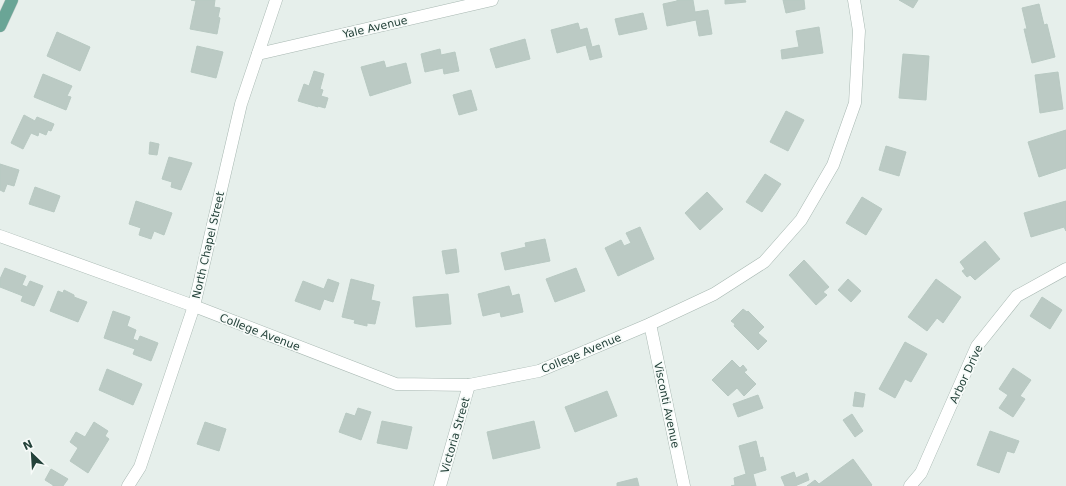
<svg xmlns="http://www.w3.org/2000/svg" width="1066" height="486" font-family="'DejaVu Sans',sans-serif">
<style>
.building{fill:#bbcac4;stroke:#b8c9c2}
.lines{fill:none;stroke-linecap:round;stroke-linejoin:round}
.minor-casing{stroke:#a8b8b2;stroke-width:13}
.primary-casing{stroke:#c2cac8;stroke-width:13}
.minor{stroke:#fff;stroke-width:12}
.primary{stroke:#6aa596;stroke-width:12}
.labels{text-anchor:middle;stroke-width:3.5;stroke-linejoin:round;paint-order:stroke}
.street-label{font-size:11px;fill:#24423a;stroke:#f7fbf9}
</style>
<rect width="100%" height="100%" fill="#e6efeb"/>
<g class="building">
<path d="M191 0H215L214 7 220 8 218 17 220 18 217 34 190 29 196 1Z"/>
<path d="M677 0H693L695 12 708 10 712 34 699 36 696 20 667 26 663 4 677 1Z"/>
<path d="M725 0H745L746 2 725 4Z"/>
<path d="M783 0H804L805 9 786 13Z"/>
<path d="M899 0H918L913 8Z"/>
<path d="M1039 4 1044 25 1047 24 1055 57 1032 63 1024 29H1027L1022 8Z"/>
<path d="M643 13 647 29 619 35 615 19Z"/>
<path d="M578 23 580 30 587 28 592 47 599 45 602 57 590 60 586 45 557 53 551 30Z"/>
<path d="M819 27 823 53 782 59 781 50 799 47 796 31Z"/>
<path d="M57 32 90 47 80 71 47 56Z"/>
<path d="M525 39 530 59 496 68 490 49Z"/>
<path d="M197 46 223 52 216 78 191 72Z"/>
<path d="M440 49 441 55 455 52 459 71 444 74 443 68 425 72 421 54Z"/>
<path d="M903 54 929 56 926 100 899 98Z"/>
<path d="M384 61 386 68 406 63 411 83 370 96 361 67Z"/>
<path d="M314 71 324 74 320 89 323 90 321 96 328 98 325 108 318 106V107L298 101 304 84 309 86Z"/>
<path d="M1058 72 1063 109 1040 113 1035 75Z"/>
<path d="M43 74 72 86 67 96 71 97 66 110 34 97Z"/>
<path d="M471 90 477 110 459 115 453 95Z"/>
<path d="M786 111 804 120 788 151 770 142Z"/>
<path d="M24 115 35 121 37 117 54 124 51 131 48 130 46 135 39 132 38 136 31 133 23 149 11 143Z"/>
<path d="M1066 130V168L1039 177 1028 142Z"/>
<path d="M150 142 159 144 157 155 149 154Z"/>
<path d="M886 146 906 152 899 176 879 170Z"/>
<path d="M169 157 192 163 181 190 171 187 172 182 162 179Z"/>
<path d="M0 164 19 170 14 186 7 184 4 192 0 190Z"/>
<path d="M765 174 781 184 762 212 746 202Z"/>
<path d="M35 187 60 196 54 212 29 204Z"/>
<path d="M707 192 723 209 700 230 685 213Z"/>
<path d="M862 197 882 209 866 235 846 223Z"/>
<path d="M136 201 172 213 164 235 154 231 151 239 139 235 141 228 129 224Z"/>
<path d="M1066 201V231L1064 227 1031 237 1024 213Z"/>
<path d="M640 227 654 259 618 276 605 248 621 240 624 246 631 243 626 233Z"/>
<path d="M545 239 550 261 505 270 501 253 526 247 525 243Z"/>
<path d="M985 241 1000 259 975 280 970 275 967 277 962 271 965 269 960 262Z"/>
<path d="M456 249 459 272 446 274 442 251Z"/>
<path d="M804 260 829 287 823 292 827 295 816 305 789 275Z"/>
<path d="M5 268 26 276 22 285 27 287 30 281 43 286 34 306 21 301 23 296 0 287V279Z"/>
<path d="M576 268 585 291 555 302 546 279Z"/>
<path d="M328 279 339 283 333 302 324 299 320 310 295 301 303 281 324 289Z"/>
<path d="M351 279 374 285 371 300 380 302 375 324 367 323V326L354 323 355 320 342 317Z"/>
<path d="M848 279 861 291 851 302 838 290Z"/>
<path d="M936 279 961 297 943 323 937 318 927 331 908 317Z"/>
<path d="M509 286 512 296 519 294 523 312 501 317 500 312 483 316 478 294Z"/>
<path d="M64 290 74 295V297L87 302 78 322 50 311 58 291 63 293Z"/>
<path d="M448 294 451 324 416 327 413 297Z"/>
<path d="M1042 297 1062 310 1050 329 1030 316Z"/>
<path d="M743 309 747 312 748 311 764 327 758 333 767 341 758 350 734 326 735 324 731 321Z"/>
<path d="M113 311 130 317 127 326 136 330 133 339 138 341 140 336 158 343 151 361 133 354 135 349 104 338Z"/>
<path d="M905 342 927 354 911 382 905 379 895 398 879 389Z"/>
<path d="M732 360 740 368 743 365 747 370 744 372 756 384 744 396 737 388 728 396 712 380Z"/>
<path d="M1013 368 1031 380 1020 396 1025 399 1013 417 999 408 1008 395 999 389Z"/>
<path d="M107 369 142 384 133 405 99 390Z"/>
<path d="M607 391 617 416 575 432 565 407Z"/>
<path d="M855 392 865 394 863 407 853 406Z"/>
<path d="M758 395 763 408 738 417 733 404Z"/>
<path d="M358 408 371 412 361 440 339 432 346 413 355 416Z"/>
<path d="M852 414 863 431 855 437 843 420Z"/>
<path d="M382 421 412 427 407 449 377 443Z"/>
<path d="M534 421 540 448 493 459 487 432Z"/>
<path d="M94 422 108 431 105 436 109 439 88 473 70 461 78 448 70 442 76 432 85 437Z"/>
<path d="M205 422 226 429 219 451 197 444Z"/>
<path d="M990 431 1019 441 1014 453 1007 451 999 473 977 465Z"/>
<path d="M756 441 760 458 763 457 766 470 753 474 756 486H731L735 485 734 478 746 474 739 446Z"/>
<path d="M853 459 872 485 871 486H807L815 480 819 484Z"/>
<path d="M51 469 68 479 63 486H53V485L45 480Z"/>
<path d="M794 472 796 478 807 473 809 480 795 486H785L781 477Z"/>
<path d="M637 478 639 486H617V483Z"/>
</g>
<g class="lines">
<g class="minor-casing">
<g id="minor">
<path d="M258 54 492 0"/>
<path d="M0 236 194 306 396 384 469 385 539 371 650 324 714 294 764 262 801 220 833 165 855 103 859 31 854 0"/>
<path d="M650 324 684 486"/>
<path d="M128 486 140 467 194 306 241 104 276 0"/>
<path d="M440 486 469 385"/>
<path d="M910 486 921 473 977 346 1017 296 1066 269"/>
</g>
</g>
<g class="primary-casing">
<path id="primary" d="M0 26 12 0"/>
</g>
<use href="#minor" class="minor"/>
<use href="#primary" class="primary"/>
</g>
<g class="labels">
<g class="street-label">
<text transform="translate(375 27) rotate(-13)" y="4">Yale Avenue</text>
<text transform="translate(208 245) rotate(-77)" y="4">North Chapel Street</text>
<text transform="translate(260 332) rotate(21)" y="4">College Avenue</text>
<text transform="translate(581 353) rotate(-23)" y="4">College Avenue</text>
<text transform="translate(966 374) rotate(-65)" y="4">Arbor Drive</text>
<text transform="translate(667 405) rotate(78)" y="4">Visconti Avenue</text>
<text transform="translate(455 435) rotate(-74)" y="4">Victoria Street</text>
</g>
</g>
<g transform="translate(32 454) rotate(335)" stroke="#f7fbf9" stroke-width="3" paint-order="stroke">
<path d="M0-3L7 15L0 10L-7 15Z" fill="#24423a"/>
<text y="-6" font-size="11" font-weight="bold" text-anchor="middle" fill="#24423a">N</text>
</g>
</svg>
